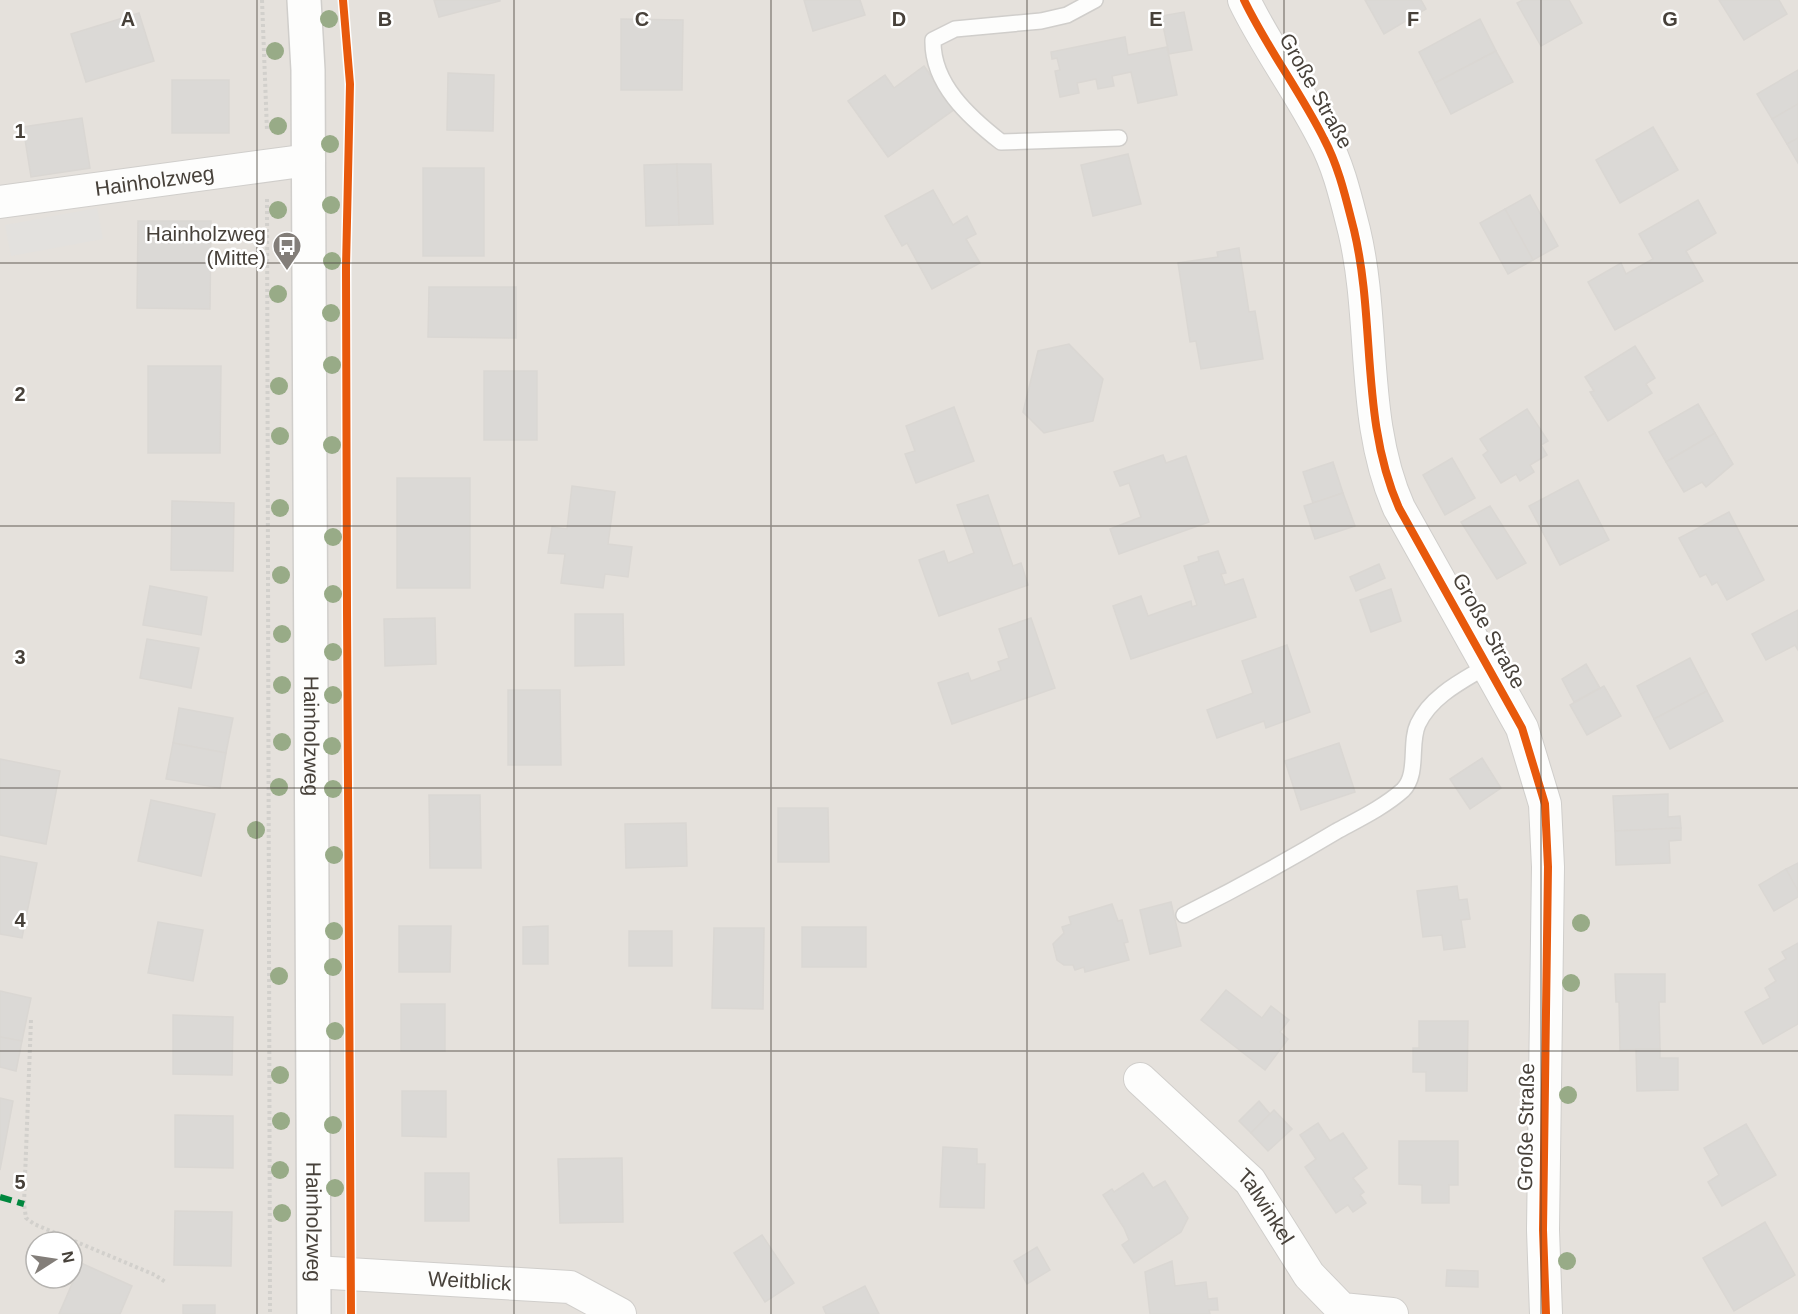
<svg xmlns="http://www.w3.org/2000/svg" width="1798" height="1314" font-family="Helvetica,sans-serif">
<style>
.residential{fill:#e5e1dc;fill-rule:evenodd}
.parking{fill:#e3e1de}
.building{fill:#dbd9d6;stroke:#dad7d3;stroke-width:1.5}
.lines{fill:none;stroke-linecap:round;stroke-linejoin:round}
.service-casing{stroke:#d0cecb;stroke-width:18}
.minor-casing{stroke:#d0cecb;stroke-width:34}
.tertiary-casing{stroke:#d0cecb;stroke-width:36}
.path{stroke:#d2d0cc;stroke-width:4;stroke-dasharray:3 3;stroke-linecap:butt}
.service{stroke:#fdfdfc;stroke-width:15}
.minor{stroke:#fdfdfc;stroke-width:32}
.tertiary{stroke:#fdfdfc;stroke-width:33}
.quiet{stroke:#00873e;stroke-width:6;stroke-dasharray:12 6;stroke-linecap:butt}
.cycleway-casing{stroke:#fff;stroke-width:11}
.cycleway{stroke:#e8590c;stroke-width:8}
.tree{fill:#98ab87}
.grid{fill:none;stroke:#47413a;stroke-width:1.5;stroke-opacity:0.55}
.labels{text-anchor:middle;stroke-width:5;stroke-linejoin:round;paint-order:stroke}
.street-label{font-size:21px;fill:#47413a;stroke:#fff}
.poi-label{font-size:21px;fill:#47413a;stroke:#fff;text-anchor:end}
.grid-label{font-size:20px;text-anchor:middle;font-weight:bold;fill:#47413a;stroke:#fff;stroke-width:5;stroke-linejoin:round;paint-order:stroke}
</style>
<rect width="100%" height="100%" fill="#f2f0ed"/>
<path class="residential" d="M0 0H1798V1314H0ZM36 1242H72V1278H36Z"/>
<path class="parking" d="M97 208 103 239 11 256 5 225Z"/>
<g class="building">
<path d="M434 0H500V1L439 17Z"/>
<path d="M804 0H860L865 15 813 31Z"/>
<path d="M1365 0H1421L1426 9 1384 34Z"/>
<path d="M1523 0H1569L1582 23 1541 46 1517 3Z"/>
<path d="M1719 0H1779L1787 14 1744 40Z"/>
<path d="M1184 12 1192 50 1169 54 1161 16Z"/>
<path d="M139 13 154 61 86 82 71 34Z"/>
<path d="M621 19 683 20 682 90H621Z"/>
<path d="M1480 19 1496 51 1435 83 1419 52Z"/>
<path d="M1125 37 1128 55 1167 47 1177 95 1138 103 1131 72 1112 76 1114 86 1098 89 1096 79 1077 83 1079 93 1060 97 1055 71 1060 70 1057 58 1052 59 1051 52Z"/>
<path d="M1496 51 1513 82 1451 114 1435 83Z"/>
<path d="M924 66 955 109 888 157 848 101 885 75 894 88Z"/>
<path d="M1798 70V104L1772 119 1757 94Z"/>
<path d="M448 73 494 75 493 131 447 130Z"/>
<rect x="172" y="80" width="57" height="53"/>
<path d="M1798 104V138L1787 144 1772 119Z"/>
<path d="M82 118 90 168 31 177 23 127Z"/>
<path d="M1653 127 1678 170 1620 203 1596 160Z"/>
<path d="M1798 138V163L1787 144Z"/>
<path d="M1128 154 1141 204 1093 216 1081 165Z"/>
<path d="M677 164 679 225 646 226 644 165Z"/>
<path d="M677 164H711L713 224 679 225Z"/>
<rect x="423" y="168" width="61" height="88"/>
<path d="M933 190 953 225 967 216 976 234 966 239 980 263 932 289 907 243 902 246 885 216Z"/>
<path d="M1530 195 1558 246 1533 260 1505 209Z"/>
<path d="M1698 200 1716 233 1686 251 1703 281 1615 330 1588 282 1621 263 1626 274 1653 259 1639 234Z"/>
<path d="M1505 209 1533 260 1508 274 1480 223Z"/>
<path d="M138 221H211L210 309 137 308Z"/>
<path d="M1239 248 1249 312 1255 311 1263 359 1201 369 1196 341 1190 342 1178 263 1218 257 1217 252Z"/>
<path d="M429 287H516V338L428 337Z"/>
<path d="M1069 344 1103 379 1093 421 1044 433 1023 412 1038 351Z"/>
<path d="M1635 346 1655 378 1646 384 1652 393 1608 421 1590 392 1594 391 1585 377Z"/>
<path d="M148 366H221L220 453H148Z"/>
<rect x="484" y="371" width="53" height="69"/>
<path d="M1698 404 1715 433 1666 462 1649 432Z"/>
<path d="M954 407 974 461 916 483 905 454 915 451 906 426Z"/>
<path d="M1527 409 1548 441 1541 445 1547 455 1530 465 1534 472 1520 481 1516 474 1501 483 1483 455 1488 451 1480 439Z"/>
<path d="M1715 433 1733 464 1706 487 1702 482 1684 492 1666 462Z"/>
<path d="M1163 455 1166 463 1186 456 1209 522 1119 554 1110 529 1141 517 1129 483 1120 486 1114 472Z"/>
<path d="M1452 458 1475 498 1445 515 1423 475Z"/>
<path d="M1333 462 1343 493 1313 503 1303 472Z"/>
<rect x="397" y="478" width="73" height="110"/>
<path d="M1578 480 1609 540 1560 565 1529 506Z"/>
<path d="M572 486 615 492 608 544 632 547 628 577 605 574 603 588 561 583 565 554 548 553 552 527 567 529Z"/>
<path d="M1343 493 1355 526 1315 539 1304 506Z"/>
<path d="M988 495 1013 566 1021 563 1028 585 939 616 919 560 944 551 948 563 974 553 957 505Z"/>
<path d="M172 501 234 503 233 571 171 570Z"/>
<path d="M1490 506 1526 563 1497 579 1461 522Z"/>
<path d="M1729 512 1764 580 1727 600 1717 582 1712 585 1706 574 1700 577 1679 538Z"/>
<path d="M1218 551 1226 573 1221 574 1225 585 1243 579 1256 617 1131 659 1113 606 1141 596 1148 616 1191 601 1192 607 1197 605 1184 566 1199 561 1198 557Z"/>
<path d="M1379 564 1385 578 1356 591 1350 577Z"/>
<path d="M150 586 207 597 201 635 143 625Z"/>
<path d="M1391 589 1401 621 1371 632 1360 600Z"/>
<path d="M1798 610V650L1795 645 1766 660 1752 634Z"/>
<path d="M575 614H623L624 665 575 666Z"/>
<path d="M435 618 436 664 385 666 384 619Z"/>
<path d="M1031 618 1055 688 952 724 938 683 968 673 971 681 1001 670 998 662 1009 658 999 629Z"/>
<path d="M147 639 199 648 191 688 140 678Z"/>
<path d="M1287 645 1310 712 1266 728 1264 721 1217 738 1207 710 1253 693 1242 661Z"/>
<path d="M1690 658 1707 691 1654 719 1637 686Z"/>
<path d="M1586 664 1600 688 1574 702 1562 679Z"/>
<path d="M1604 686 1621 716 1587 735 1570 705Z"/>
<path d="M508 690H560L561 765H508Z"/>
<path d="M1707 691 1723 721 1670 749 1654 719Z"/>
<path d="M179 708 233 718 226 753 173 743Z"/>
<path d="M173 743 226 753 220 788 166 779Z"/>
<path d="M1339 743 1355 792 1301 810 1285 761Z"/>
<path d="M1482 758 1501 788 1470 809 1450 779Z"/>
<path d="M0 759 60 771 46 844 0 835Z"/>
<path d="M1668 794V817L1680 816 1681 828 1615 831 1613 796Z"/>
<path d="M429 795H480L481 868H430Z"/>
<path d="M151 800 215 814 201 876 138 861Z"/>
<path d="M778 808H828L829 862H778Z"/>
<path d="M686 823 687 866 626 868 625 824Z"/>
<path d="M1681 828V840L1669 841 1670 863 1616 865 1615 831Z"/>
<path d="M0 856 37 863 22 938 0 934Z"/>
<path d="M1798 863V891L1786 869Z"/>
<path d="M1786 869 1798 891V897L1774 911 1759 885Z"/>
<path d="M1457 886 1459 900 1467 899 1470 919 1461 920 1465 947 1444 950 1442 935 1423 937 1417 891Z"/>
<path d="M1171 902 1181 946 1150 954 1140 910Z"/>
<path d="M1112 904 1118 921 1122 920 1128 942 1124 943 1129 960 1085 972 1084 967 1075 970 1073 965H1064L1057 960 1053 944 1064 933 1062 927 1071 924 1069 917Z"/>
<path d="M158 922 203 930 193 981 148 973Z"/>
<path d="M399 926H451L450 972H399Z"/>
<path d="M548 926V964H523V927Z"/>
<rect x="802" y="927" width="64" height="40"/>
<path d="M714 928H764L763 1009 712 1008Z"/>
<rect x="629" y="931" width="43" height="35"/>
<path d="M1798 943V1024L1763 1044 1745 1012 1770 998 1765 988 1776 981 1769 969 1786 959 1782 952Z"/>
<path d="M1615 974H1665V1002H1659L1660 1049 1620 1050 1619 1002H1616Z"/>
<path d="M1226 990 1262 1018 1271 1006 1289 1020 1280 1032 1288 1039 1265 1070 1201 1020Z"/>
<path d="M0 991 31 998 22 1041 0 1037Z"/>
<rect x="401" y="1004" width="44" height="47"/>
<path d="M173 1015 233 1017 232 1075 173 1074Z"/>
<path d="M1419 1021H1468L1467 1091H1426V1072H1413V1048H1419Z"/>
<path d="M0 1037 22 1041 16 1071 0 1067Z"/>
<path d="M1636 1049H1660V1058H1678V1090L1637 1091Z"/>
<path d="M402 1091H446V1137L402 1136Z"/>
<path d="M0 1098 13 1101 0 1170Z"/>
<path d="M1259 1101 1270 1114 1251 1133 1239 1121Z"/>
<path d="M1274 1110 1292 1129 1268 1151 1251 1133Z"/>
<path d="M175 1115 233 1116V1168L175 1167Z"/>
<path d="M1318 1123 1330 1141 1343 1133 1367 1168 1353 1178 1364 1192 1360 1195 1366 1203 1353 1212 1348 1205 1336 1213 1305 1167 1316 1159 1300 1135Z"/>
<path d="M1746 1124 1776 1175 1722 1206 1708 1182 1719 1175 1704 1148Z"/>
<path d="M1399 1141H1458V1185H1449V1203H1422V1185L1399 1184Z"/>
<path d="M943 1147 977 1149V1164H985L984 1208 940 1207Z"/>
<path d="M622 1158 623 1222 560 1223 558 1159Z"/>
<rect x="425" y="1173" width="44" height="48"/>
<path d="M1143 1173 1153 1188 1165 1181 1188 1218 1181 1232 1134 1263 1122 1245 1129 1240 1124 1228 1103 1195 1112 1189 1114 1192Z"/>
<path d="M175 1211 232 1212 231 1266 174 1265Z"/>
<path d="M1765 1222 1795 1275 1734 1311 1703 1258Z"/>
<path d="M762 1235 794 1283 765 1302 734 1253Z"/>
<path d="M1037 1247 1050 1270 1027 1284 1014 1261Z"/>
<path d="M1172 1261 1175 1286 1206 1282 1208 1299 1217 1298 1218 1310H1209L1210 1314H1150L1145 1272Z"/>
<path d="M81 1263 132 1286 120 1314H59Z"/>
<path d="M1447 1270 1478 1271V1287L1446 1286Z"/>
<path d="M865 1286 879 1314H826L823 1307Z"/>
<rect x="183" y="1305" width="32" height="9"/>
</g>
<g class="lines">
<g class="service-casing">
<g id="service">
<path d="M1095 0 1067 15 1041 21 955 29 933 40C932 84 969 117 1001 142L1119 138"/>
<path d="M1184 915C1236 889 1287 861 1337 831 1359 819 1384 807 1403 790 1419 774 1409 743 1418 724 1431 696 1462 681 1487 666"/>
</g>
</g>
<g class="minor-casing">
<g id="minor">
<path d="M1244 0C1267 48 1300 91 1324 139 1339 167 1346 199 1354 230 1376 322 1360 420 1399 508L1522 728 1545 804 1548 867 1543 1230 1546 1314"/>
<path id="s1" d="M0 202 309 160"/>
<path id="s2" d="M1140 1079 1250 1181 1309 1275 1342 1309 1392 1314"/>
<path id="s3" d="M314 1272 570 1287 620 1314"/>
</g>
</g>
<g class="tertiary-casing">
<g id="tertiary">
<path id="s4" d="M304 0 308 70 314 1314"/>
</g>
</g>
<g class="path">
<path d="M262 0 267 131"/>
<path d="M267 199 270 1314"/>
<path d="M31 1020 24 1204 26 1218 34 1224 155 1275 167 1283"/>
</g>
<use href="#service" class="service"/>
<use href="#minor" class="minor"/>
<use href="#tertiary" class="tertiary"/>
<path class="quiet" d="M0 1197 24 1204"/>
<g class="cycleway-casing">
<g id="cycleway">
<path d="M343 0 350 84 346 267 347 610 351 1314"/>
<path d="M1244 0C1267 48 1300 91 1324 139 1339 167 1346 199 1354 230 1376 322 1360 420 1399 508L1522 728 1545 804 1548 867 1543 1230 1546 1314"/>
</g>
</g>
<use href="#cycleway" class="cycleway"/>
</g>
<g class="tree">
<circle cx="329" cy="19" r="9"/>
<circle cx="275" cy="51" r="9"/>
<circle cx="278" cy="126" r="9"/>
<circle cx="330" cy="144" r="9"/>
<circle cx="331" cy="205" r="9"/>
<circle cx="278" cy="210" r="9"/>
<circle cx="332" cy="261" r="9"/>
<circle cx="278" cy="294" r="9"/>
<circle cx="331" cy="313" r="9"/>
<circle cx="332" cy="365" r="9"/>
<circle cx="279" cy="386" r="9"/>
<circle cx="280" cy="436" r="9"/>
<circle cx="332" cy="445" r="9"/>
<circle cx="280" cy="508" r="9"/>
<circle cx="333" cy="537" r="9"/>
<circle cx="281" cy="575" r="9"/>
<circle cx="333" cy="594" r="9"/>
<circle cx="282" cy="634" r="9"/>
<circle cx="333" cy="652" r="9"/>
<circle cx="282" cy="685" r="9"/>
<circle cx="333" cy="695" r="9"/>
<circle cx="282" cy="742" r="9"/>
<circle cx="332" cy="746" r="9"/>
<circle cx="279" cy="787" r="9"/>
<circle cx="333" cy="789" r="9"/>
<circle cx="256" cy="830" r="9"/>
<circle cx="334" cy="855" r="9"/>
<circle cx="1581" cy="923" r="9"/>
<circle cx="334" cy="931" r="9"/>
<circle cx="333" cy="967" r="9"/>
<circle cx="279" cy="976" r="9"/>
<circle cx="1571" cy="983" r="9"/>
<circle cx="335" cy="1031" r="9"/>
<circle cx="280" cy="1075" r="9"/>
<circle cx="1568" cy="1095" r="9"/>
<circle cx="281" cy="1121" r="9"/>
<circle cx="333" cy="1125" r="9"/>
<circle cx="280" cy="1170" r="9"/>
<circle cx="335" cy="1188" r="9"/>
<circle cx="282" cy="1213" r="9"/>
<circle cx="1567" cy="1261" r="9"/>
</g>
<path class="grid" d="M257 0V1314M514 0V1314M771 0V1314M1027 0V1314M1284 0V1314M1541 0V1314M0 263H1798M0 526H1798M0 788H1798M0 1051H1798"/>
<defs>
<g id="bus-pin" transform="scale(1.5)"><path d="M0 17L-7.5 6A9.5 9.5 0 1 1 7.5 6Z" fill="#837e79" stroke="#fff"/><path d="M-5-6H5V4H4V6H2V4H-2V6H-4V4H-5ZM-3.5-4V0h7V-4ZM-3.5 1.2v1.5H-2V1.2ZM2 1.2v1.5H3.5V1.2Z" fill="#fff"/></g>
</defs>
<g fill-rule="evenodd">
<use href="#bus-pin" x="287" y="246"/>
</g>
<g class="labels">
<g class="street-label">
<text transform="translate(1316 91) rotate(61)" y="7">Große Straße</text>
<text dy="7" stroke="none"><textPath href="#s1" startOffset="156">Hainholzweg</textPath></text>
<text transform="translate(1489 631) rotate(61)" y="7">Große Straße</text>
<text dy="7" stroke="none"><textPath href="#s4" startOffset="736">Hainholzweg</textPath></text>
<text transform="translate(1526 1127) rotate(-89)" y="7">Große Straße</text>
<text dy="7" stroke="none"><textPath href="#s2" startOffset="180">Talwinkel</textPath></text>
<text dy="7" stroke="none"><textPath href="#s4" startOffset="1222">Hainholzweg</textPath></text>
<text dy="7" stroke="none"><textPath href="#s3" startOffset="156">Weitblick</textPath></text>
</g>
<g class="poi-label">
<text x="266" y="241">Hainholzweg<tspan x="266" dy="24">(Mitte)</tspan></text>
</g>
</g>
<g class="grid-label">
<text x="128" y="26">A</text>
<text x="385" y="26">B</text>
<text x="642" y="26">C</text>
<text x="899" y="26">D</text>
<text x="1156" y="26">E</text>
<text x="1413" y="26">F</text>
<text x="1670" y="26">G</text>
<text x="20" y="138">1</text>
<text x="20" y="401">2</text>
<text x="20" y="664">3</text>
<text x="20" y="927">4</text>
<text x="20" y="1189">5</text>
</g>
<g transform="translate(54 1260) rotate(78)"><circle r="28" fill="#ffffff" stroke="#b5b3b0" stroke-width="1.5"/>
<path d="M0-4.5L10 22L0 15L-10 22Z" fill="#837e79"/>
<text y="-9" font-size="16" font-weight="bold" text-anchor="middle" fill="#47413a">N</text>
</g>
</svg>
